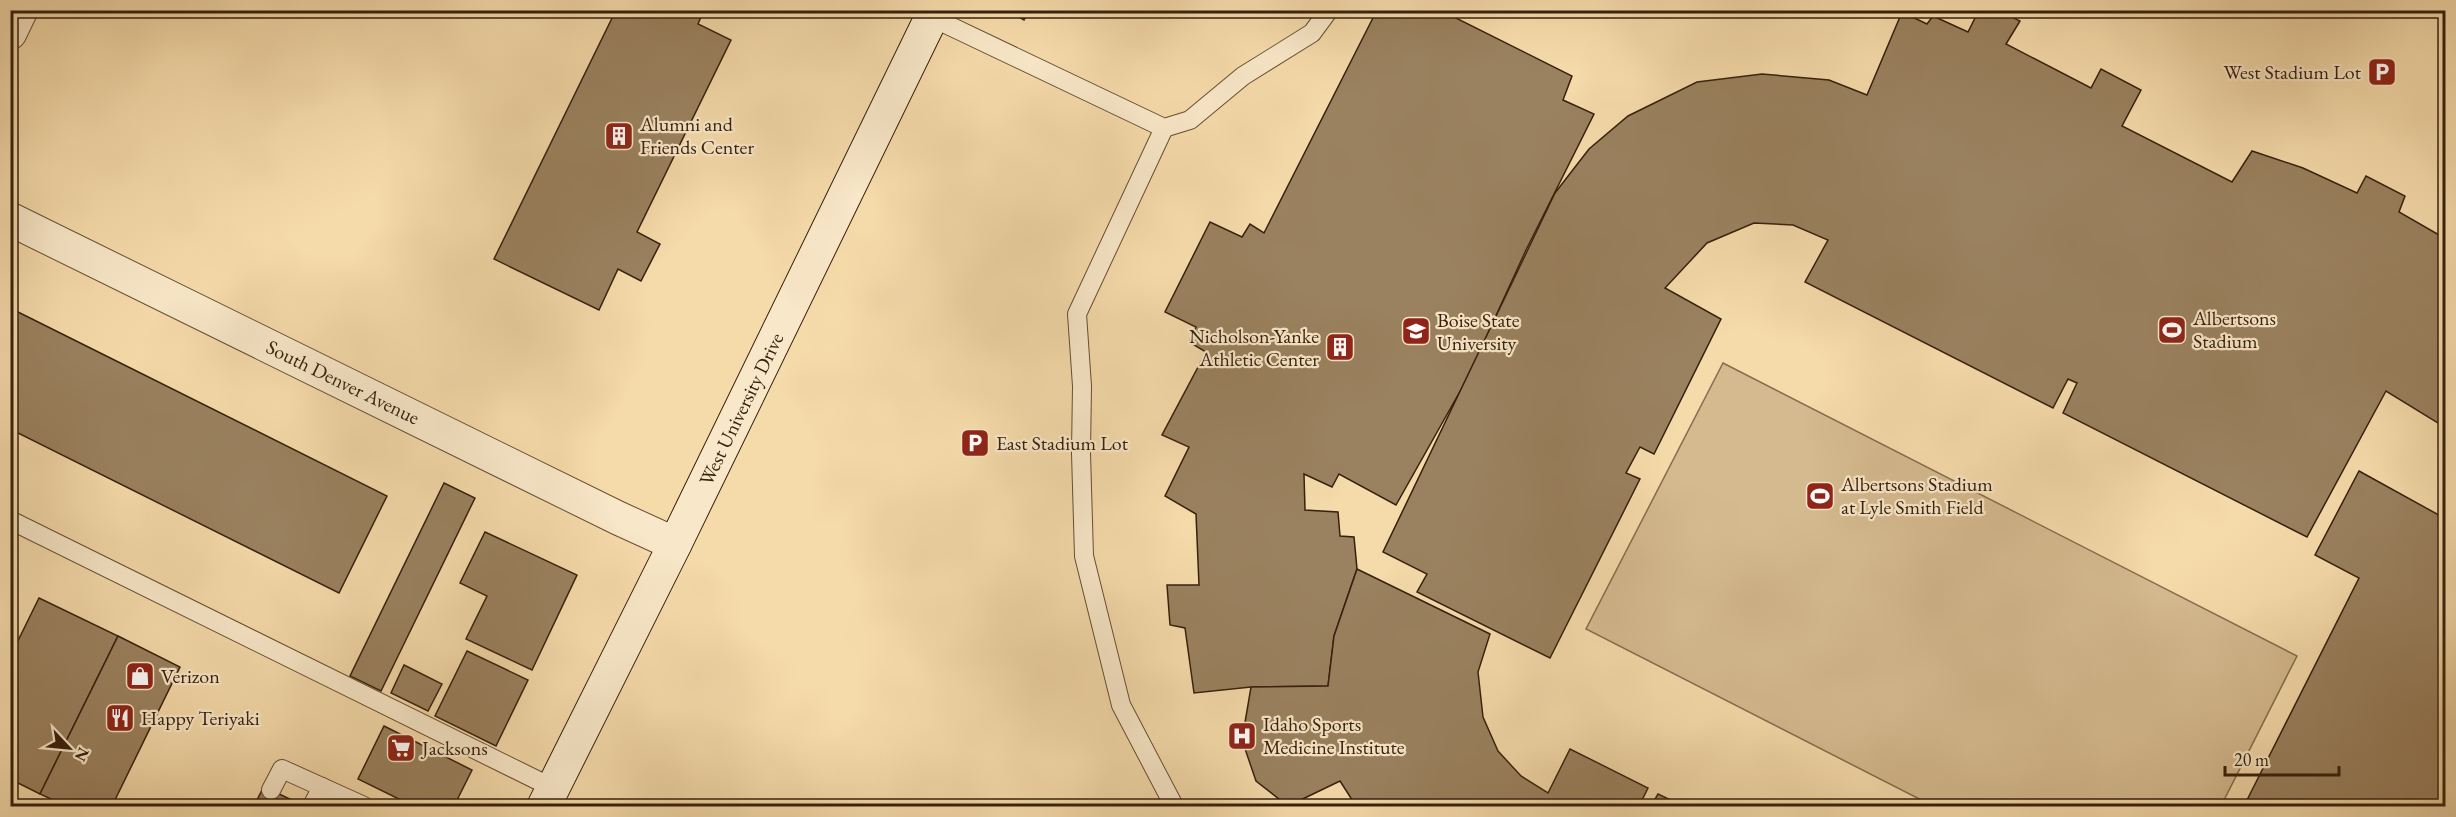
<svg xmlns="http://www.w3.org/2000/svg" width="2456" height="817" font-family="'EB Garamond',serif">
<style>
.green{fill:#d5ba8f;stroke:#866d4e;stroke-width:1.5}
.building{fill:#9a815f;stroke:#37200d;stroke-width:1.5}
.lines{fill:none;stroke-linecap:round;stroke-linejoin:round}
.lane-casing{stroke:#664e34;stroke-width:20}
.street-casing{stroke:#664e34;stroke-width:35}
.secondary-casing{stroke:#37200d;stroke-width:35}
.lane{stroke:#f8e7c8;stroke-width:18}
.street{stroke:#f8e7c8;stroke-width:33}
.secondary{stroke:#f8e7c8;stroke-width:33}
.labels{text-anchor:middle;stroke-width:4.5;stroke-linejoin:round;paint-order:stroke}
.poi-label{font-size:20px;fill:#37200d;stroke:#f8e7c8;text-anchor:start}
.street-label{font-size:20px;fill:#37200d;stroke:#f8e7c8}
</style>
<rect width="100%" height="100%" fill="#f5daaa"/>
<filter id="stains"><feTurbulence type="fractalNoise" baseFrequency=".00333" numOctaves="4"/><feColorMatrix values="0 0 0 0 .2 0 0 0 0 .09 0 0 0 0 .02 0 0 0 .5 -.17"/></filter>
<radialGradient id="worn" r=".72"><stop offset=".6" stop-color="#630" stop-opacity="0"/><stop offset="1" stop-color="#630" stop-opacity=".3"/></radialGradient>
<path class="green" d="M1723 363 2297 656 2221 806H1933L1586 629Z"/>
<g class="building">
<path d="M616 10H704L698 24 731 40 637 232 660 244 641 281 618 269 599 310 494 259Z"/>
<path d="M1007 10H1029L1024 20Z"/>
<path d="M1377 10H1440L1572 76 1563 100 1594 114 1526 250 1467 379 1396 505 1339 474 1332 487 1304 474 1305 510 1338 512 1340 536 1354 537 1357 569 1334 636 1328 686 1251 687 1194 693 1185 628 1170 625 1167 585H1199L1196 514 1165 496 1189 447 1162 435 1206 352 1189 342 1196 327 1165 312 1210 222 1242 237 1250 224 1264 233Z"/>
<path d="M1979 10H1998L2020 21 2006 44 2091 88 2101 69 2141 90 2122 126 2232 182 2252 151 2303 168 2357 193 2366 176 2405 196 2399 212 2446 239V428L2386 391 2307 537 2063 413 2077 383 2068 379 2053 408 1805 282 1828 240 1793 225 1754 223 1707 243 1665 288 1721 319 1654 454 1640 447 1626 473 1640 479 1550 658 1417 592 1427 574 1383 552 1555 193 1589 149 1628 116 1697 82 1762 74 1829 80 1867 95 1902 12 1927 24 1933 16 1968 32Z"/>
<path d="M10 308 387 496 339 593 10 429Z"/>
<path d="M2359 471 2446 519V806H2244L2359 578 2315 555Z"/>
<path d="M444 483 475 498 381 691 350 676Z"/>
<path d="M485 532 577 575 532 670 466 639 487 596 460 583Z"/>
<path d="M1357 569 1490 634 1478 672 1483 717 1498 751 1521 776 1548 793 1570 749 1648 788 1639 806H1356L1340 781 1288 806 1256 781 1242 740 1251 687 1328 686 1334 636Z"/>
<path d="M39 598 118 636 40 794 10 779V657Z"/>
<path d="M118 636 180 667 112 806H66L40 794Z"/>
<path d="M467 651 528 680 496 746 435 716Z"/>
<path d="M404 665 442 684 428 711 391 693Z"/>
<path d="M384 726 472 770 454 806H413L358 779Z"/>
<path d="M264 786 271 790 304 806H254Z"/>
<path d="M1658 794 1683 806H1651Z"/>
</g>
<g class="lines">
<g class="lane-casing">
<g id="lane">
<path d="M931 17 1164 128 1190 120 1243 76 1312 33 1329 10"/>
<path d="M1164 128 1077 314 1082 386 1081 453 1084 556 1121 705 1174 806"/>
<path d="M10 520 553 788"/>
<path d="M271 790 282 769 364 806"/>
<path d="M312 806 322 787"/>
</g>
</g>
<g class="street-casing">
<g id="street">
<path d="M10 33 21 10"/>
<path d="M10 219 618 518 675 544"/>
</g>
</g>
<g class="secondary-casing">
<path id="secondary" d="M544 806 675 544 935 10"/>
</g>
<use href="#lane" class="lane"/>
<use href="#street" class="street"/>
<use href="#secondary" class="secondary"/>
</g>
<defs>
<g id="parking-square" transform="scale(1.5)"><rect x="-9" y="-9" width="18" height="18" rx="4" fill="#8f2418" stroke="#f8e7c8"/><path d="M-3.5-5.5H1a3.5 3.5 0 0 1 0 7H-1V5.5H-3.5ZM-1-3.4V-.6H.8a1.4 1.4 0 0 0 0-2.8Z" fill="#fff"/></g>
<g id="building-square" transform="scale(1.5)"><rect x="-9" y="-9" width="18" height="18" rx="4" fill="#8f2418" stroke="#f8e7c8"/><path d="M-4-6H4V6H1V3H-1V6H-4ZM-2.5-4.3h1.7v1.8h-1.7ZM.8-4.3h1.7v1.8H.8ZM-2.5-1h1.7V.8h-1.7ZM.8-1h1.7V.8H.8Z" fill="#fff"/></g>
<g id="stadium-square" transform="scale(1.5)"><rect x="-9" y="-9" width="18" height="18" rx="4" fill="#8f2418" stroke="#f8e7c8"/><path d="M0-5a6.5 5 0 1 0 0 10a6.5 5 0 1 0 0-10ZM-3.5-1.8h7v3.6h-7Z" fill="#fff"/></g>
<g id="university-square" transform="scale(1.5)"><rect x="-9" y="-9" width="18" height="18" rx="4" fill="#8f2418" stroke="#f8e7c8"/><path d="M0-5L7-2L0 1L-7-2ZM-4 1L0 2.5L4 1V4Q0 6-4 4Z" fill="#fff"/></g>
<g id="shop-square" transform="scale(1.5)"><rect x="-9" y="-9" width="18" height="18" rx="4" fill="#8f2418" stroke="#f8e7c8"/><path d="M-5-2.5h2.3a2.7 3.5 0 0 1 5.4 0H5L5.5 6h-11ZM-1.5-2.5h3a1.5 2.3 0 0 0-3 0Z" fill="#fff"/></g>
<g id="restaurant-square" transform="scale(1.5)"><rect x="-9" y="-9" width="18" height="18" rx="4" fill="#8f2418" stroke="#f8e7c8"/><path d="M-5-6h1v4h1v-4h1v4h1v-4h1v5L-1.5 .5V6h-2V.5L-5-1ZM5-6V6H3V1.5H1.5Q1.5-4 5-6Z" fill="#fff"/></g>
<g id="hospital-square" transform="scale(1.5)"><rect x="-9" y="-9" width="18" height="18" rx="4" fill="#8f2418" stroke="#f8e7c8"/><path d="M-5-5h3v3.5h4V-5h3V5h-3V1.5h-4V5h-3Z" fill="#fff"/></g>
<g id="supermarket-square" transform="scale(1.5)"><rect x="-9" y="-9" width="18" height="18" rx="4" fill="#8f2418" stroke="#f8e7c8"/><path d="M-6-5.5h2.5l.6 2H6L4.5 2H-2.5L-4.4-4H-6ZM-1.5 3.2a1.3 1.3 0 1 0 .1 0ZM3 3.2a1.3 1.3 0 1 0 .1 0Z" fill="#fff"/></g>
</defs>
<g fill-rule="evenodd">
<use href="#parking-square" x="2382" y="72"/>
<use href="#building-square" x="619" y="136"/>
<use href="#stadium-square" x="2172" y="330"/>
<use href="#university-square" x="1416" y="331"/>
<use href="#building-square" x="1340" y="347"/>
<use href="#parking-square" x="975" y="443"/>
<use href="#stadium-square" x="1820" y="496"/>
<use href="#shop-square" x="140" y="676"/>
<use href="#restaurant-square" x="120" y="718"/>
<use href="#hospital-square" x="1242" y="736"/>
<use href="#supermarket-square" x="401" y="748"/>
</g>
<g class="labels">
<g class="poi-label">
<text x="2361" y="79" text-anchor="end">West Stadium Lot</text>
<text x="640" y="131">Alumni and<tspan x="640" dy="23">Friends Center</tspan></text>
<text x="2193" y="325">Albertsons<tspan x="2193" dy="23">Stadium</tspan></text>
<text x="1437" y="327">Boise State<tspan x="1437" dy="23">University</tspan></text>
<text x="1319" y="343" text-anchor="end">Nicholson-Yanke<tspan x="1319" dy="23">Athletic Center</tspan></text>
<text x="996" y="450">East Stadium Lot</text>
<text x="1841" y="491">Albertsons Stadium<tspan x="1841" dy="23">at Lyle Smith Field</tspan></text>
<text x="161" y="683">Verizon</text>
<text x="141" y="725">Happy Teriyaki</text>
<text x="1263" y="731">Idaho Sports<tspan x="1263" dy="23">Medicine Institute</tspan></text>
<text x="422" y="755">Jacksons</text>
</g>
<g class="street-label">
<text transform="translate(343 382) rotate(26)" y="7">South Denver Avenue</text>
<text transform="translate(741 409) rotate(-64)" y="7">West University Drive</text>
</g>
</g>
<rect width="2456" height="817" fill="none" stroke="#f5daaa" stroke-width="36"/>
<rect x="12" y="12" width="2432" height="793" fill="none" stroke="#37200d" stroke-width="3"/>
<rect x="18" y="18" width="2420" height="781" fill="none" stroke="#37200d" stroke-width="1.5"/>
<g transform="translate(69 748) rotate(116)" stroke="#f8e7c8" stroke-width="4.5" paint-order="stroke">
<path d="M0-4.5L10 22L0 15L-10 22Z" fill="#37200d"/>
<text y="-9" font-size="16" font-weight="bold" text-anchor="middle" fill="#37200d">N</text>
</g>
<path d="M2225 766v9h114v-9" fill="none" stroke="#37200d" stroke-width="3"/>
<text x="2234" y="766" font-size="18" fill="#37200d" stroke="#f8e7c8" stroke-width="4.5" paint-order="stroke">20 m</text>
<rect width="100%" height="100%" filter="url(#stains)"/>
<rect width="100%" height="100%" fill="url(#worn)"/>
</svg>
